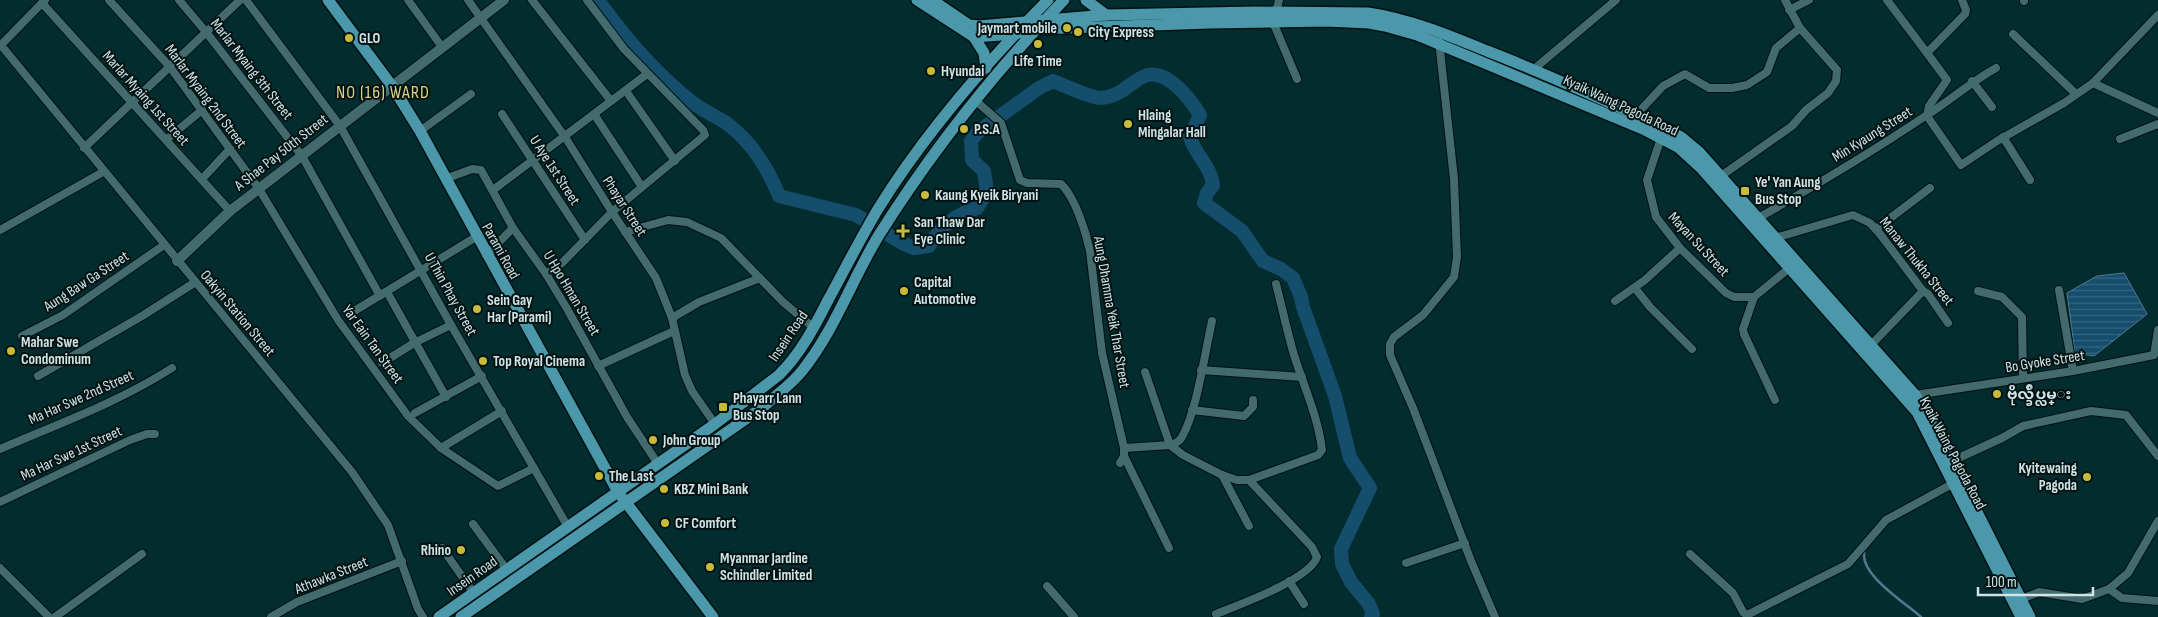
<svg xmlns="http://www.w3.org/2000/svg" width="2158" height="617" font-family="'Sofia Sans Condensed','Noto Sans Myanmar',sans-serif">
<style>
.water{fill:url(#water-rules);stroke:#4d7a91}
.lines{fill:none;stroke-linecap:round;stroke-linejoin:round}
.stream{stroke:#4d7a91;stroke-width:2.5}
.river{stroke:#154d6d;stroke-width:14}
.street-casing{stroke:#011213;stroke-width:10}
.secondary-casing{stroke:#011213;stroke-width:12}
.primary-casing{stroke:#011213;stroke-width:14}
.street{stroke:#436a6c;stroke-width:8}
.secondary{stroke:#436a6c;stroke-width:10}
.primary{stroke:#4b98aa;stroke-width:11}
.poi-dot{fill:#caba39;stroke:#031212;stroke-width:2}
.labels{text-anchor:middle;stroke-width:4;stroke-linejoin:round;paint-order:stroke}
.poi-label{font-size:15px;font-weight:bold;fill:#d0e4e5;stroke:#031212;text-anchor:start}
.street-label{font-size:15px;fill:#d0e4e5;stroke:#031212}
.quarter-label{font-size:18px;letter-spacing:1px;fill:#ddd385;stroke:#031212}
</style>
<defs>
<pattern id="water-rules" width="6" height="5" patternUnits="userSpaceOnUse" patternTransform="scale(1.25)"><rect width="6" height="5" fill="#154d6d"/><path d="M0 2.5h6" fill="none" stroke="#366682"/></pattern>
</defs>
<rect width="100%" height="100%" fill="#022c2e"/>
<path class="water" d="M2124 273 2147 314 2094 356 2075 353 2067 293 2097 276Z"/>
<g class="lines">
<path class="stream" d="M1865 549C1856 573 1906 603 1921 617"/>
<path class="river" d="M598 0C625 38 656 74 693 103 705 112 718 117 729 125 753 144 768 168 779 196L856 215 902 243 914 248 929 246C940 227 956 214 977 208L987 192 984 171 972 160 971 141 978 132 1039 88 1053 81C1063 85 1091 98 1100 98 1123 97 1132 79 1148 75 1169 71 1191 100 1200 115L1190 137C1195 155 1211 166 1213 185L1207 193 1204 203 1242 231 1263 261 1281 269 1293 278 1301 297 1303 307 1335 396 1350 458 1370 488 1341 549 1342 564 1351 582 1369 604 1373 614 1371 617"/>
<g class="street-casing">
<g id="street">
<path d="M109 0 170 67 259 189 338 320 408 416 441 448 498 486 534 468"/>
<path d="M179 0 206 32 302 156 380 296"/>
<path d="M246 0 340 126 451 325 568 527"/>
<path d="M408 0 442 47"/>
<path d="M468 0 565 137 612 212 656 278 672 318 685 375 692 391 715 424"/>
<path d="M532 0 611 101"/>
<path d="M1887 0 1927 53 1965 14 1966 10 1962 0"/>
<path d="M2024 0V1"/>
<path d="M42 3 230 211"/>
<path d="M1789 10 1809 0"/>
<path d="M1276 12 1279 0"/>
<path d="M1273 22 1297 79"/>
<path d="M2013 34 2076 94"/>
<path d="M1439 41 1454 179 1457 257 1454 277 1423 315 1394 337 1390 344V355L1413 408 1471 561 1495 617"/>
<path d="M0 44 352 472 388 525 418 609 423 617"/>
<path d="M1 45 45 0"/>
<path d="M1927 53 1947 80 1929 106 1927 116 1961 165 1997 141 2064 103 2093 83 2158 15"/>
<path d="M1534 69 1616 0"/>
<path d="M1972 81 1992 107"/>
<path d="M2093 83 2158 113"/>
<path d="M626 91 675 161"/>
<path d="M976 101 1001 123 1020 180 1027 183 1061 184C1075 197 1086 232 1090 251L1102 353 1124 448V456L1120 463"/>
<path d="M502 114 585 240"/>
<path d="M594 114 642 187"/>
<path d="M1636 115 1663 86 1685 74 1709 88H1732L1747 85 1767 72 1776 48 1800 28"/>
<path d="M420 131 471 94"/>
<path d="M1662 135 1647 180 1656 217 1680 248 1726 293 1734 297H1754"/>
<path d="M2003 137 2030 180"/>
<path d="M2120 139 2158 124"/>
<path d="M166 140 202 110"/>
<path d="M84 148 240 0"/>
<path d="M1721 176 1792 126 1806 110 1828 93 1836 81 1837 70 1800 28 1785 0"/>
<path d="M202 179 230 149"/>
<path d="M445 179 472 169 481 170 513 228 546 274 566 307 627 417 658 464"/>
<path d="M493 190 647 74"/>
<path d="M1758 218C1815 186 1870 153 1924 117 1949 101 1971 82 1996 68"/>
<path d="M1876 229 1930 188"/>
<path d="M0 230 103 172"/>
<path d="M625 232 668 220 687 222 721 238 783 302 814 328"/>
<path d="M1775 238 1853 215 1870 223 1880 234 1923 291 1928 294 1948 323"/>
<path d="M486 255 513 228"/>
<path d="M546 274 562 263 612 212 705 135 703 130 624 49 587 0"/>
<path d="M1635 288 1650 307 1692 349"/>
<path d="M2059 290 2073 371"/>
<path d="M1978 291 2002 297 2022 317 2023 378"/>
<path d="M387 292 446 397"/>
<path d="M1615 301 1645 280 1680 248"/>
<path d="M351 313 476 237"/>
<path d="M672 318 699 302 760 278"/>
<path d="M22 336 63 315 164 245"/>
<path d="M1870 346 1923 291"/>
<path d="M382 363 414 343 451 325"/>
<path d="M598 366 674 331"/>
<path d="M1201 370 1302 377"/>
<path d="M1145 372 1170 445 1183 455 1222 475 1237 480H1249L1318 455 1322 450C1318 416 1304 387 1294 355 1287 331 1282 307 1276 284"/>
<path d="M38 376 142 316 194 283"/>
<path d="M1915 395 2073 371 2154 355 2158 330"/>
<path d="M1775 400 1744 334 1743 329 1754 297 1793 265"/>
<path d="M1192 410 1244 416 1253 407V400"/>
<path d="M415 413 482 376"/>
<path d="M441 448 502 411"/>
<path d="M1124 448 1170 445C1175 444 1179 442 1182 437 1197 411 1205 352 1212 321"/>
<path d="M0 449C58 424 119 402 172 368"/>
<path d="M1124 456 1169 548"/>
<path d="M1952 461 2002 438 2023 426 2091 411 2126 415 2158 456"/>
<path d="M1222 475 1249 526"/>
<path d="M0 502 130 440 147 434H155"/>
<path d="M473 524 507 570"/>
<path d="M442 548 473 592"/>
<path d="M1690 554 1733 593 1743 612 1747 615 1848 564 1886 520 1954 483"/>
<path d="M1406 563 1465 543"/>
<path d="M0 568 49 617"/>
<path d="M1289 581 1304 604"/>
<path d="M1047 586 1074 617"/>
<path d="M2109 589 2122 598 2158 601"/>
<path d="M2021 599 2039 592 2082 599 2109 589 2128 573 2158 521"/>
<path d="M1216 614C1238 605 1309 580 1317 557L1312 547 1249 480"/>
<path d="M55 617 142 554"/>
<path d="M271 617 297 602 402 561"/>
</g>
</g>
<g class="secondary-casing">
<path id="secondary" d="M177 261 230 211 504 0"/>
</g>
<g class="primary-casing">
<g id="primary">
<path d="M328 0 392 86 420 131 618 492 713 617"/>
<path d="M917 0 974 37 1015 34 1037 29 1209 23 1327 21 1369 23 1385 26 1417 35 1645 130 1678 147 1702 169 1917 412 2021 617"/>
<path d="M932 0 969 25 979 26 1106 15 1256 12 1368 13C1409 19 1448 35 1487 51 1547 74 1606 101 1665 128L1681 137 1699 152 1915 395 1929 417 2030 617"/>
<path d="M1086 0 1106 15"/>
<path d="M974 37 984 53 986 68"/>
<path d="M439 617 715 424 779 375C800 354 814 328 827 302 844 271 860 239 878 209 923 136 988 61 1048 0"/>
<path d="M461 617 763 407C776 395 792 384 802 371 835 330 852 279 879 235 932 151 995 71 1064 0"/>
</g>
</g>
<use href="#street" class="street"/>
<use href="#secondary" class="secondary"/>
<use href="#primary" class="primary"/>
</g>
<g class="poi-dot">
<circle cx="1067" cy="28" r="5"/>
<circle cx="1078" cy="32" r="5"/>
<circle cx="349" cy="38" r="5"/>
<circle cx="1038" cy="44" r="5"/>
<circle cx="931" cy="71" r="5"/>
<circle cx="1128" cy="124" r="5"/>
<circle cx="964" cy="129" r="5"/>
<rect x="1740" y="186" width="10" height="10" rx="2.5"/>
<circle cx="925" cy="195" r="5"/>
<path d="M900.5 223.5h5v5h5v5h-5v5h-5v-5h-5v-5h5z"/>
<circle cx="904" cy="291" r="5"/>
<circle cx="477" cy="309" r="5"/>
<circle cx="11" cy="351" r="5"/>
<circle cx="483" cy="361" r="5"/>
<circle cx="1997" cy="394" r="5"/>
<rect x="718" y="402" width="10" height="10" rx="2.5"/>
<circle cx="653" cy="440" r="5"/>
<circle cx="599" cy="476" r="5"/>
<circle cx="2087" cy="477" r="5"/>
<circle cx="664" cy="489" r="5"/>
<circle cx="665" cy="523" r="5"/>
<circle cx="461" cy="550" r="5"/>
<circle cx="710" cy="567" r="5"/>
</g>
<g class="labels">
<g class="poi-label">
<text x="1057" y="33" text-anchor="end">Jaymart mobile</text>
<text x="1088" y="37">City Express</text>
<text x="359" y="43">GLO</text>
<text x="1038" y="66" text-anchor="middle">Life Time</text>
<text x="941" y="76">Hyundai</text>
<text x="1138" y="120">Hlaing<tspan x="1138" dy="17">Mingalar Hall</tspan></text>
<text x="974" y="134">P.S.A</text>
<text x="1755" y="187">Ye' Yan Aung<tspan x="1755" dy="17">Bus Stop</tspan></text>
<text x="935" y="200">Kaung Kyeik Biryani</text>
<text x="914" y="227">San Thaw Dar<tspan x="914" dy="17">Eye Clinic</tspan></text>
<text x="914" y="287">Capital<tspan x="914" dy="17">Automotive</tspan></text>
<text x="487" y="305">Sein Gay<tspan x="487" dy="17">Har (Parami)</tspan></text>
<text x="21" y="347">Mahar Swe<tspan x="21" dy="17">Condominum</tspan></text>
<text x="493" y="366">Top Royal Cinema</text>
<text x="2007" y="399">ဗိုလ္ခ်ဳပ္လမ္း</text>
<text x="733" y="403">Phayarr Lann<tspan x="733" dy="17">Bus Stop</tspan></text>
<text x="663" y="445">John Group</text>
<text x="2077" y="473" text-anchor="end">Kyitewaing<tspan x="2077" dy="17">Pagoda</tspan></text>
<text x="609" y="481">The Last</text>
<text x="674" y="494">KBZ Mini Bank</text>
<text x="675" y="528">CF Comfort</text>
<text x="451" y="555" text-anchor="end">Rhino</text>
<text x="720" y="563">Myanmar Jardine<tspan x="720" dy="17">Schindler Limited</tspan></text>
</g>
<g class="street-label">
<text transform="translate(252 69) rotate(52)" y="5">Marlar Myaing 3th Street</text>
<text transform="translate(206 96) rotate(53)" y="5">Marlar Myaing 2nd Street</text>
<text transform="translate(146 98) rotate(48)" y="5">Marlar Myaing 1st Street</text>
<text transform="translate(1621 105) rotate(25)" y="5">Kyaik Waing Pagoda Road</text>
<text transform="translate(1872 134) rotate(-32)" y="5">Min Kyaung Street</text>
<text transform="translate(281 152) rotate(-38)" y="5">A Shae Pay 50th Street</text>
<text transform="translate(555 170) rotate(57)" y="5">U Aye 1st Street</text>
<text transform="translate(625 206) rotate(57)" y="5">Phayar Street</text>
<text transform="translate(1699 244) rotate(47)" y="5">Mayan Su Street</text>
<text transform="translate(501 251) rotate(61)" y="5">Parami Road</text>
<text transform="translate(1917 261) rotate(51)" y="5">Manaw Thukha Street</text>
<text transform="translate(86 281) rotate(-33)" y="5">Aung Baw Ga Street</text>
<text transform="translate(572 293) rotate(59)" y="5">U Hpo Hman Street</text>
<text transform="translate(451 294) rotate(61)" y="5">U Thin Phay Street</text>
<text transform="translate(1112 312) rotate(80)" y="5">Aung Dhamma Yeik Thar Street</text>
<text transform="translate(238 313) rotate(50)" y="5">Oakyin Station Street</text>
<text transform="translate(788 336) rotate(-56)" y="5">Insein Road</text>
<text transform="translate(373 344) rotate(54)" y="5">Yar Eain Tan Street</text>
<text transform="translate(2045 361) rotate(-9)" y="5">Bo Gyoke Street</text>
<text transform="translate(81 397) rotate(-24)" y="5">Ma Har Swe 2nd Street</text>
<text transform="translate(71 453) rotate(-25)" y="5">Ma Har Swe 1st Street</text>
<text transform="translate(1953 453) rotate(62)" y="5">Kyaik Waing Pagoda Road</text>
<text transform="translate(331 575) rotate(-22)" y="5">Athawka Street</text>
<text transform="translate(472 576) rotate(-35)" y="5">Insein Road</text>
</g>
<g class="quarter-label">
<text x="383" y="98">NO (16) WARD</text>
</g>
</g>
<path d="M1978 587v8h115v-8" fill="none" stroke="#d0e4e5" stroke-width="2.5"/>
<text x="1986" y="587" font-size="15" fill="#d0e4e5" stroke="#031212" stroke-width="4" paint-order="stroke">100 m</text>
</svg>
